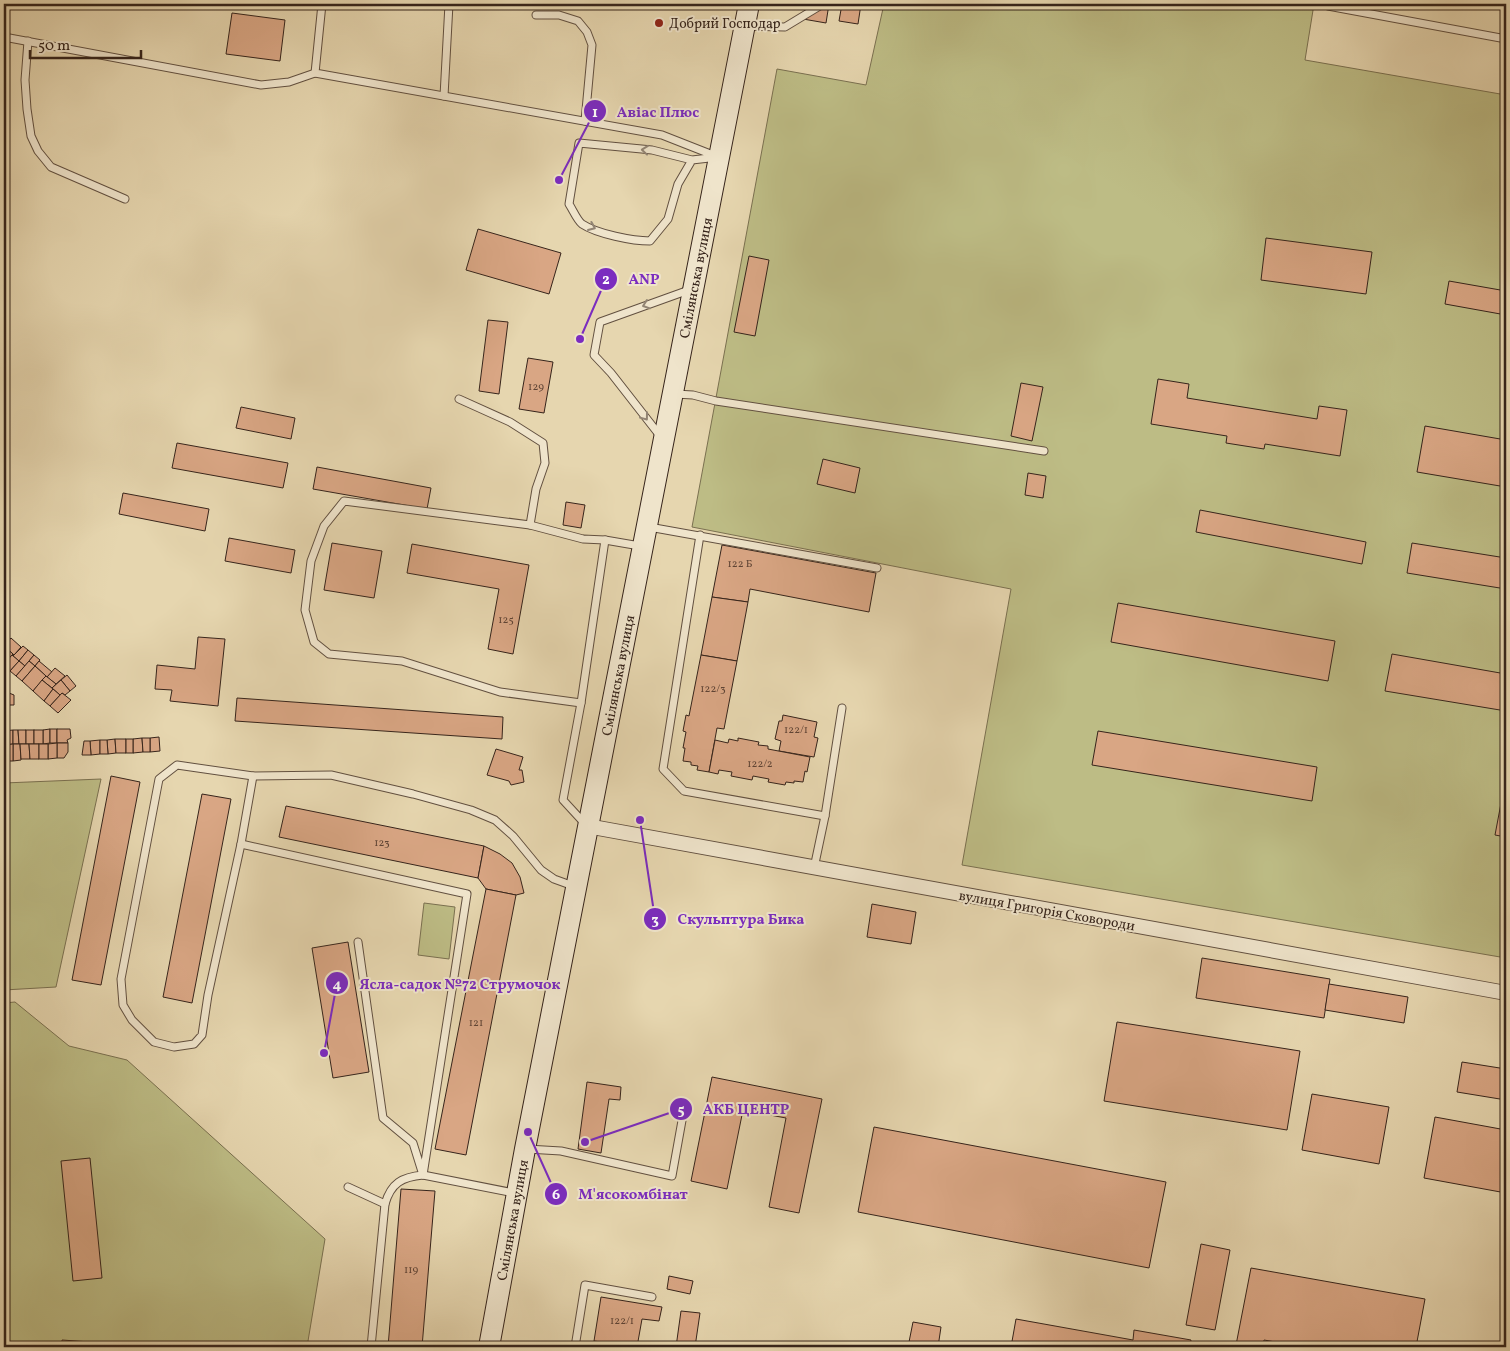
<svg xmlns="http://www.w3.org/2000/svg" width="1510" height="1351" font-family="Vollkorn,serif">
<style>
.green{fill:#bdbc85;stroke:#7a7050}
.building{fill:#d9a684;stroke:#36241b}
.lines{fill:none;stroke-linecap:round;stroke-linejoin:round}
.service-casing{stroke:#625040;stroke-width:9}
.minor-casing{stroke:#625040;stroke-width:16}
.secondary-casing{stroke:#36241b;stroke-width:22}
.service{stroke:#efe4cb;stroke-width:7}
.minor{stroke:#efe4cb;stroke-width:14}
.secondary{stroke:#efe4cb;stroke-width:20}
.oneway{stroke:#928473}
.poi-dot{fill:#8f2418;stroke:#efe4cb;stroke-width:2}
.labels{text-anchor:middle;stroke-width:4;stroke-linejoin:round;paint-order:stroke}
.number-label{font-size:11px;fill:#5f4435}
.poi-label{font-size:14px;fill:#36241b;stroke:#efe4cb;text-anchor:start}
.street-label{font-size:14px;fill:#36241b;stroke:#efe4cb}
.leader{fill:none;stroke:#7b2cbf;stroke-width:2}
.callout-dot{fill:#7b2cbf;stroke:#efe4cb;stroke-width:2}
.mark-label{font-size:15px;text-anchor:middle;font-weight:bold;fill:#fff}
.callout-label{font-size:15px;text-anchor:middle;font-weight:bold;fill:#7b2cbf;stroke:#efe4cb;stroke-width:4;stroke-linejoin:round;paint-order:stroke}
</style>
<rect width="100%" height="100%" fill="#e6d6af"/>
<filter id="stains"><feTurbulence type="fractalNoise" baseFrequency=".004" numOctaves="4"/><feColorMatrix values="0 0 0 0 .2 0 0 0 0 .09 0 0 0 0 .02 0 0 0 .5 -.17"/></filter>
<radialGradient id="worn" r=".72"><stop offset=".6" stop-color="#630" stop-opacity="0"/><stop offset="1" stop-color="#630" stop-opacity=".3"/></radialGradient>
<g class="green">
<path d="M884 4H1314L1305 60 1506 95V958L962 865 1011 589 692 527 777 69 866 85Z"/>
<path d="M101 779 56 987 4 990V783Z"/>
<path d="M424 903 455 907 449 959 418 955Z"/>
<path d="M15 1002 69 1046 127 1060 325 1239 307 1347H4V1003Z"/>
</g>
<g class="building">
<path d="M254 4H281V8Z"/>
<path d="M806 4H842L841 6 829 4 826 23 803 19Z"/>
<path d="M842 4H861L858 24 839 21Z"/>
<path d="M232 13 285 20 280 61 226 54Z"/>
<path d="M478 229 561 253 549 294 466 270Z"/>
<path d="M1266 238 1372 252 1366 294 1261 280Z"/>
<path d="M749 256 769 260 755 336 734 332Z"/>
<path d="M1449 281 1506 291V315L1445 304Z"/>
<path d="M488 320 508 322 499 394 479 391Z"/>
<path d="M528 358 553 362 544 413 519 409Z"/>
<path d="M1158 379 1189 384 1187 398 1317 419 1319 406 1347 410 1340 456 1265 444 1264 449 1226 443 1227 436 1151 424Z"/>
<path d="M1021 383 1043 387 1032 441 1011 436Z"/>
<path d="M241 407 295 418 291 439 236 428Z"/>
<path d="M1425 426 1506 440V487L1417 472Z"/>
<path d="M177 443 288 463 283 488 172 468Z"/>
<path d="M823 459 860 468 855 493 817 484Z"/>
<path d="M317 467 431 488 427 509 313 489Z"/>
<path d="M1028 473 1046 476 1043 498 1025 495Z"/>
<path d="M123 493 209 509 205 531 119 514Z"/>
<path d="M566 502 585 505 581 528 563 525Z"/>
<path d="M1200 510 1366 542 1362 564 1196 532Z"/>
<path d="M229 538 295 550 291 573 225 561Z"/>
<path d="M332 543 382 551 374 598 324 590Z"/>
<path d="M1412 543 1506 558V589L1407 573Z"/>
<path d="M412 544 529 565 513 654 488 649 499 589 407 573Z"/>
<path d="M722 545 876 573 869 612 750 589 748 602 712 597Z"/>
<path d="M712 597 748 602 737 661 701 655Z"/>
<path d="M1118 603 1335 641 1328 681 1111 642Z"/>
<path d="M198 637 225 639 218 706 170 701 172 690 155 689 157 665 195 669Z"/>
<path d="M11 638 21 647 14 655 4 646Z"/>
<path d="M23 646 28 650 19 661 13 656Z"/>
<path d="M6 648 13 654 4 664V651Z"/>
<path d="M28 650 34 655 25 666 19 661Z"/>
<path d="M1392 654 1506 674V711L1385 691Z"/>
<path d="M12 655 19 661 10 671 4 664Z"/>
<path d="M34 655 40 660 35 666 29 661Z"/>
<path d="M701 655 737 661 724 729 717 728 709 772 697 770 698 766 691 765V762L683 761 685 748H683L686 732 683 731 686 715 689 716Z"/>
<path d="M19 661 25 666 16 676 10 671Z"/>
<path d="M29 661 35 666 22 681 16 676Z"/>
<path d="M39 661 52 672 47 677 35 666Z"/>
<path d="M35 666 46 676 33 691 22 681Z"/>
<path d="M55 668 65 676 56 684 47 677Z"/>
<path d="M67 675 76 686 70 691 61 680Z"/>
<path d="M46 676 56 684 52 688 42 680Z"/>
<path d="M42 680 53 689 44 701 33 691Z"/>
<path d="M61 680 70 691 65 695 62 693 60 695 52 688Z"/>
<path d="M53 689 60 695 50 706 44 701Z"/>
<path d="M4 691 14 695V705H4Z"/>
<path d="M62 693 71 700 58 713 50 706Z"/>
<path d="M237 698 503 717 502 739 235 721Z"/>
<path d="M783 715 817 722 814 737 818 738 814 757 779 751 781 741 775 739 779 721H782Z"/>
<path d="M50 729V743L43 744V730Z"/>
<rect x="50" y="729" width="7" height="14"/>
<path d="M57 729H70L71 738 67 740 68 743H57Z"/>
<path d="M13 730V744L4 745V731Z"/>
<path d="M13 730H18L19 744H13Z"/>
<path d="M18 730H26V744H19Z"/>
<rect x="26" y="730" width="8" height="14"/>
<rect x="34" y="730" width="9" height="14"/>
<path d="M1098 731 1317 767 1312 801 1092 765Z"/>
<path d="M159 737 160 751 150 752V738Z"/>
<path d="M142 738 143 752 133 753V739Z"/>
<path d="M142 738H150V752H143Z"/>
<path d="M738 738 759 742 758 745 768 746V749L810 757 807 772 805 771 803 782 794 781V783L786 782 785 785 768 782 769 779 753 776 752 780 731 776 732 772 719 770 718 774 709 772 715 740 728 743 729 739 738 741Z"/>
<path d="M115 739 116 753 108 754 107 740Z"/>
<path d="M115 739H126V753H116Z"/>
<rect x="126" y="739" width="7" height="14"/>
<path d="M100 740V754L91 755 90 741Z"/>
<path d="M100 740H107L108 754H100Z"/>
<path d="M84 741H90L91 755H82Z"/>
<path d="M57 743H68V752L64 758H57Z"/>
<path d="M57 743V758L48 759V744Z"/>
<path d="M13 744H20L21 760 13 761Z"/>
<path d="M13 744V761H5L4 745Z"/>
<path d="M20 744H29L30 759H21Z"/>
<path d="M29 744H39V759H30Z"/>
<rect x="39" y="744" width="9" height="15"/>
<path d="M496 749 523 757 519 770H522L524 782 511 785 509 781 487 775Z"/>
<path d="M111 776 140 782 101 985 72 980Z"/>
<path d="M202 794 231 799 192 1003 163 997Z"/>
<path d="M1502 798 1506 799V837L1495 835Z"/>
<path d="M286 806 484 846 478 878 279 837Z"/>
<path d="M484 846 500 854 512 863 520 877 524 893 516 895 486 889 478 878Z"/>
<path d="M486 889 516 895 466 1155 435 1149Z"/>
<path d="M872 904 916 912 911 944 867 937Z"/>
<path d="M348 942 369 1072 333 1078 312 948Z"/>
<path d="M1202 958 1330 979 1324 1018 1196 998Z"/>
<path d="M1329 984 1408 997 1404 1023 1325 1010Z"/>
<path d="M1117 1022 1300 1051 1287 1130 1104 1101Z"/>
<path d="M1462 1062 1506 1069V1100L1457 1092Z"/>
<path d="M712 1077 822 1099 799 1213 769 1207 786 1118 743 1110 727 1189 691 1181Z"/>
<path d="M587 1082 621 1087 620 1100 609 1099 601 1153 578 1149Z"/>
<path d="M1312 1094 1389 1107 1379 1164 1302 1150Z"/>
<path d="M1435 1117 1506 1130V1193L1424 1178Z"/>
<path d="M874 1127 1166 1182 1149 1268 858 1212Z"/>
<path d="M90 1158 102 1278 73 1281 61 1161Z"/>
<path d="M401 1189 435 1191 422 1347H388Z"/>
<path d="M1201 1244 1230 1250 1215 1330 1186 1325Z"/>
<path d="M1251 1268 1425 1299 1416 1347H1304L1264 1340 1263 1347 1236 1345Z"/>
<path d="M669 1276 693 1281 690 1294 667 1289Z"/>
<path d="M601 1297 662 1307 659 1321 642 1319 637 1347 594 1341Z"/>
<path d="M681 1311 700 1313 695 1347H676Z"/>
<path d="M1016 1319 1133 1340 1134 1330 1191 1340 1190 1347H1011Z"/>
<path d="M913 1322 941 1327 938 1347H908Z"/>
<path d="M62 1340 104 1343V1347H62Z"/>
</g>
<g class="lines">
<g class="service-casing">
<g id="service">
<path d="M322 4 315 73 662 135 718 157"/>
<path d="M1329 4 1328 6 1506 39"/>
<path d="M536 15H559L578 21 587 32 592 45 585 121"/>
<path d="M745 26 785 27 823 4"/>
<path d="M4 37 261 85 289 82 315 73"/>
<path d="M28 41 25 80 27 109 31 136 38 151 51 167 125 199"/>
<path d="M444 96 449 4"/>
<path d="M692 160 678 184 668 219 650 241C633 241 597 234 582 224 577 220 573 210 569 204L579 143 652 150 692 160 718 157"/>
<path d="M675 394 693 395 716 401 1044 451"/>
<path d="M459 399 510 422 543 443 545 463 536 489 530 525"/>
<path d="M661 437 611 373 594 355 600 322 689 290"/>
<path d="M649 527 877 568"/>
<path d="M700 535 663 769 684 791 825 816"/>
<path d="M581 703 500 692 402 661 329 654 314 642 305 610 311 561 324 526 344 501 530 525 583 539 605 540 640 546"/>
<path d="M253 776 241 844 467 894 423 1175 413 1143 383 1118 358 942"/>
<path d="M586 825 563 800 581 703 605 540"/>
<path d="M241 844 208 995 202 1035 194 1044 174 1047 154 1042 132 1020 123 1005 121 979 159 779 177 765 253 776 331 775 413 794 471 810 495 820 513 836 541 870 554 879 576 887"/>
<path d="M814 868 825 816 842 708"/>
<path d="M527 1149 561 1151 672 1176 683 1115"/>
<path d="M348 1187 385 1204"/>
<path d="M371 1347 385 1204C391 1183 402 1177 423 1175L514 1193"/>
<path d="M575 1347 585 1285 652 1297"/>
</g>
</g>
<g class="minor-casing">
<path id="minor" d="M587 826 1506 993"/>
</g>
<g class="secondary-casing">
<g id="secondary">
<path id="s1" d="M489 1347 525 1149 749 4"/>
</g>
</g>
<use href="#service" class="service"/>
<use href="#minor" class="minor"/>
<use href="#secondary" class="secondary"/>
</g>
<defs><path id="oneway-chevron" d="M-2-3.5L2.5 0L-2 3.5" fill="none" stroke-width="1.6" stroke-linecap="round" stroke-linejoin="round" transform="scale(1.25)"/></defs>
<g class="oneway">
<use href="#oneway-chevron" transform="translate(645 150) rotate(-174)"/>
<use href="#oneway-chevron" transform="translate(592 227) rotate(23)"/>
<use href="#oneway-chevron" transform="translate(646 305) rotate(161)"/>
<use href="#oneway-chevron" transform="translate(645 417) rotate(53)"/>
</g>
<circle class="poi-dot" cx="659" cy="23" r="5"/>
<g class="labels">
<g class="number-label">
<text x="536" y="390">129</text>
<text x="740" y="567">122 Б</text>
<text x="506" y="623">125</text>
<text x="713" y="692">122/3</text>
<text x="796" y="733">122/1</text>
<text x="760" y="767">122/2</text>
<text x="382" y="846">123</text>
<text x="476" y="1026">121</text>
<text x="411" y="1273">119</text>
<text x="622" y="1324">122/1</text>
</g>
<g class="poi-label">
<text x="669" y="28">Добрий Господар</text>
</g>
<g class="street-label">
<text dy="5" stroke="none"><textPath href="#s1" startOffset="1089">Смілянська вулиця</textPath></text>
<text dy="5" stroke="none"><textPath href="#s1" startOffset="684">Смілянська вулиця</textPath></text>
<text transform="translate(1047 910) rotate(10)" y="5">вулиця Григорія Сковороди</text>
<text dy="5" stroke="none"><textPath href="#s1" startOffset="129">Смілянська вулиця</textPath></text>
</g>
</g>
<path class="leader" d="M559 180L595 111M580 339L606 279M640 820L655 919M324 1053L337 983M585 1142L681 1109M528 1132L556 1194"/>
<g class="callout-dot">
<circle cx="559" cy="180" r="5"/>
<circle cx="580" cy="339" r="5"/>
<circle cx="640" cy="820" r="5"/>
<circle cx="324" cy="1053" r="5"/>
<circle cx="585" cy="1142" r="5"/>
<circle cx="528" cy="1132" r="5"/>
<circle cx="595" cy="111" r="12"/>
<circle cx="606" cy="279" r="12"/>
<circle cx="655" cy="919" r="12"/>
<circle cx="337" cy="983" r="12"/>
<circle cx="681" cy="1109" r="12"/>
<circle cx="556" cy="1194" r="12"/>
</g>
<g class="mark-label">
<text x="595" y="117">1</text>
<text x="606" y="284">2</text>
<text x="655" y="924">3</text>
<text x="337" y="989">4</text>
<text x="681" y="1114">5</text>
<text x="556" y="1199">6</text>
</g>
<g class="callout-label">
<text x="658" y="117">Авіас Плюс</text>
<text x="644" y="284">ANP</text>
<text x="741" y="924">Cкульптура Бика</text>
<text x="460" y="989">Ясла-садок №72 Струмочок</text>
<text x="746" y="1114">АКБ ЦЕНТР</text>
<text x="633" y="1199">М'ясокомбінат</text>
</g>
<rect width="1510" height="1351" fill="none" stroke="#e6d6af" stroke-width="20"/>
<rect x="5" y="5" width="1500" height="1341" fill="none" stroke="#36241b" stroke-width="2.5"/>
<rect x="10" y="10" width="1490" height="1331" fill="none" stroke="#36241b"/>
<path d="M30 50v8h111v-8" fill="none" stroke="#36241b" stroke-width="2.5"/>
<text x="38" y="50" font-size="15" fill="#36241b" stroke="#efe4cb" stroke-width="4" paint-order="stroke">50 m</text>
<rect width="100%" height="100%" filter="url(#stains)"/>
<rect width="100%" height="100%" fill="url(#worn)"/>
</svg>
